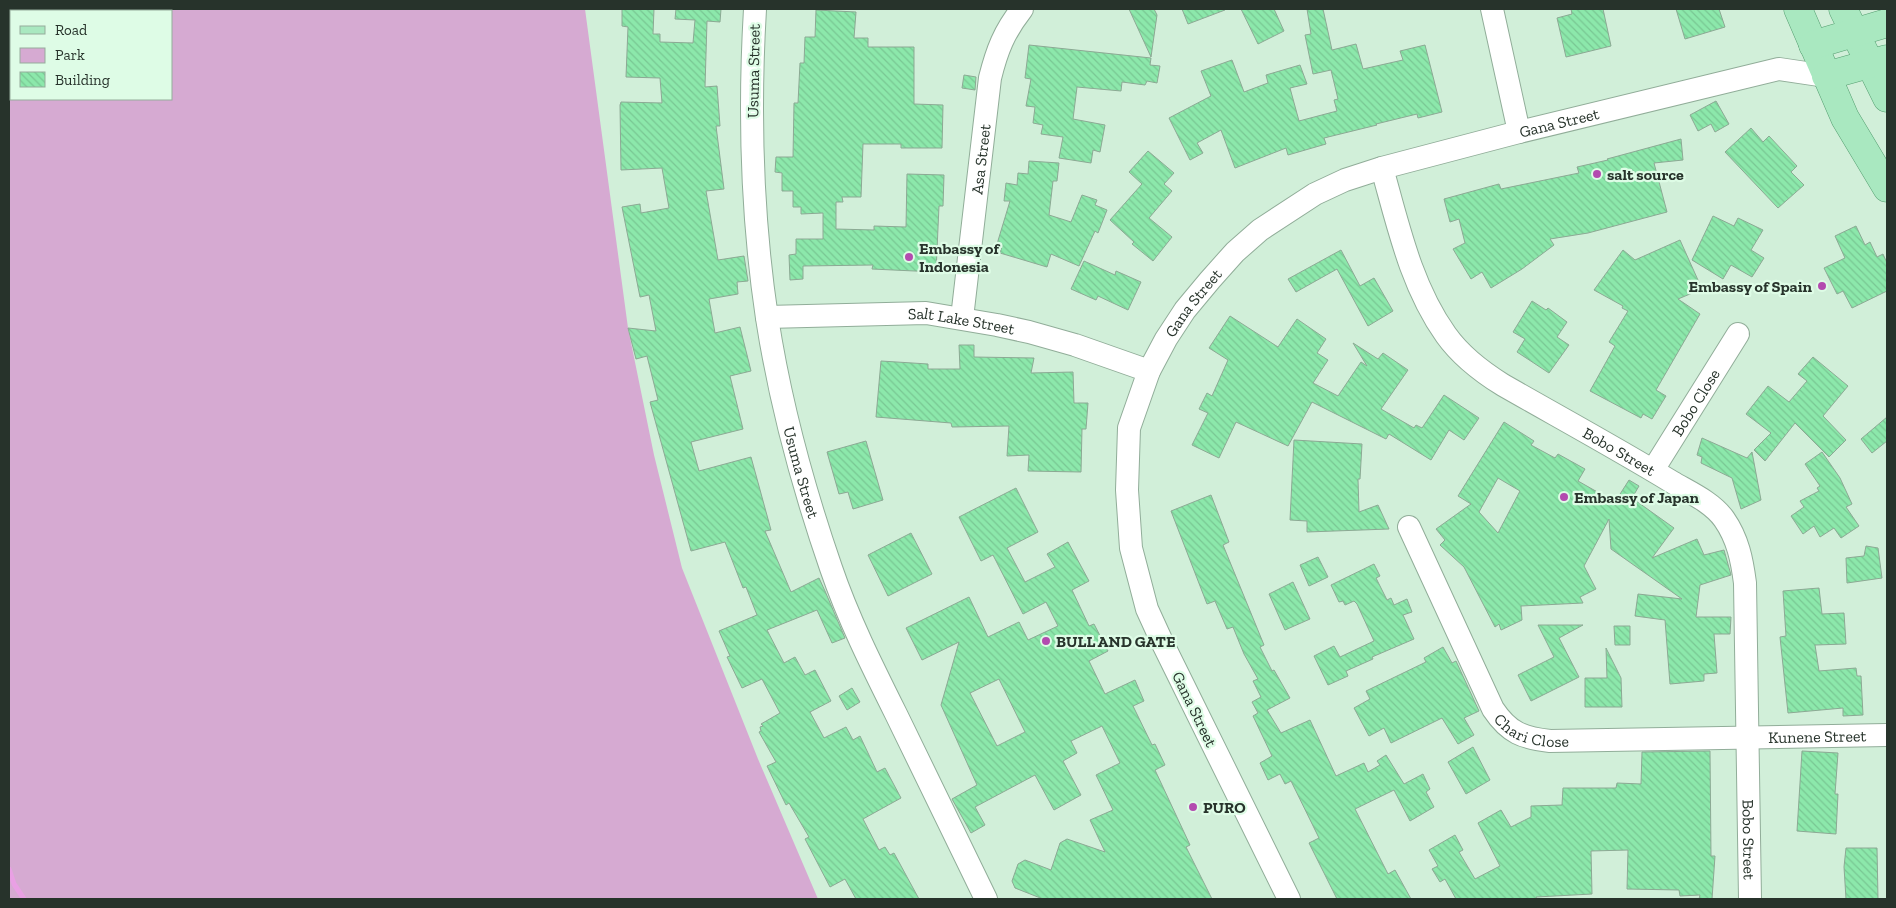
<svg xmlns="http://www.w3.org/2000/svg" width="1896" height="908" font-family="'Zilla Slab',serif">
<style>
.green{fill:#d6aad2}
.park{fill:url(#park-tufts)}
.lines{fill:none;stroke-linecap:round;stroke-linejoin:round}
.stream{stroke:#e9a0e4;stroke-width:5}
.building{fill:url(#building-back-hatch);stroke:#8ca994;fill-rule:evenodd}
.minor-casing{stroke:#91ad99;stroke-width:24}
.major-casing{stroke:#569f71;stroke-width:29}
.minor{stroke:#fff;stroke-width:22}
.major{stroke:#a9e8c0;stroke-width:28}
.poi-dot{fill:#b34baf;stroke:#defce6;stroke-width:2}
.labels{text-anchor:middle;stroke-width:4.5;stroke-linejoin:round;paint-order:stroke}
.street-label{font-size:16px;fill:#27332b;stroke:#defce6}
.poi-label{font-size:16px;font-weight:bold;fill:#27332b;stroke:#defce6;text-anchor:start}
</style>
<defs>
<pattern id="park-tufts" width="24" height="20" patternUnits="userSpaceOnUse" patternTransform="scale(1.25)"><rect width="24" height="20" fill="#d6aad2"/><path d="M3 7l-1-3M5 7V3M7 7l1-3M15 17l-1-3M17 17v-4M19 17l1-3" fill="none" stroke="#ae8bab"/></pattern>
<pattern id="building-back-hatch" width="6" height="6" patternUnits="userSpaceOnUse" patternTransform="scale(1.25)"><rect width="6" height="6" fill="#8ce8ab"/><path d="M-1 5l2 2M0 0l6 6M5-1l2 2" fill="none" stroke="#79c793"/></pattern>
</defs>
<rect width="100%" height="100%" fill="#d1efd9"/>
<path class="green" d="M150 9H585L628 328 654 455 682 568 758 759 818 899H9V31H11V99H171V11H149Z"/>
<path class="park" d="M9 9H150L149 11H11V31H9Z"/>
<g class="lines">
<path class="stream" d="M9 869 14 884 24 899"/>
</g>
<g class="building">
<path d="M622 9H654L653 34H660V42L693 43 695 20 675 19 676 9H721L720 22 707 21 705 87 717 86 720 126H716L724 189 706 191 718 260 744 256 748 281 737 282 738 294 709 299 715 333 740 327 751 371 730 376 743 429 691 442 699 471 751 457 771 530 765 531 791 592 819 578 825 591 845 638 832 643 817 610 767 630 784 663 795 657 805 675 815 670 831 701 810 712 824 738 846 727 853 740 860 736 877 772 885 768 901 798 863 819 879 850 885 847 890 855 894 853 919 899H856L845 879 830 887 805 839 809 837 789 803 786 805 767 766 776 762 759 732 761 731 760 727 763 726 761 724 780 713 762 679 742 688 727 657 730 656 719 631 757 615 746 587 743 588 725 542 691 551 650 402 658 400 647 356 636 359 628 328 656 331 649 295 640 297 622 207 640 204 641 213 669 208 662 168 621 170 620 105 621 102 662 103 660 78 626 77 628 27 622 26Z"/>
<path d="M1129 9H1154L1157 15 1151 57Z"/>
<path d="M1182 9H1225V10L1188 24Z"/>
<path d="M1241 9H1274L1284 31 1258 44Z"/>
<path d="M1307 9H1323L1332 50 1356 44 1363 69 1403 60 1400 51 1425 45 1442 112 1418 118 1417 114 1376 124 1377 125 1324 138 1326 144 1288 155 1286 148 1235 168 1221 130 1197 143 1203 153 1190 160 1169 118 1211 96 1201 71 1232 60 1244 92 1268 83 1266 75 1300 65 1307 84 1290 88 1299 121 1337 111 1334 100 1338 99 1331 70 1313 74 1305 35 1311 34Z"/>
<path d="M1571 9H1603L1611 46 1566 57 1557 18 1572 14Z"/>
<path d="M1676 9H1719L1725 27 1685 39Z"/>
<path d="M816 10 856 12 854 38H868V47H914V104L943 105 942 148H901V144H863L861 197H842L843 202H836V229L874 230V226L906 227 907 174 944 175 943 206H939L936 272 872 269 873 265 803 266V279L790 280 789 255 796 254V239H823V213L801 214V207H793V191H782V173L775 172 776 157H793L794 103H798L800 63H804L805 37H815Z"/>
<path d="M1029 45 1151 58 1150 65 1160 66 1157 83 1147 81 1145 85 1122 82 1121 91 1077 87 1073 119 1105 125 1100 152 1093 150 1091 163 1059 158 1063 137 1041 134 1043 125 1033 123 1035 107 1026 106 1031 79 1025 78Z"/>
<path d="M964 75 976 77 975 90 962 88Z"/>
<path d="M1716 101 1729 124 1715 132 1711 124 1698 131 1690 115Z"/>
<path d="M1751 128 1763 142 1769 136 1797 166 1791 172 1804 185 1778 208 1725 152Z"/>
<path d="M1681 139 1683 160 1654 163 1667 212 1588 233 1550 239 1554 245 1522 269 1491 288 1482 272 1471 279 1453 249 1465 243 1459 219 1450 222 1444 199 1499 184 1501 189 1579 173 1577 167 1608 160 1607 159Z"/>
<path d="M1148 151 1174 173 1164 184 1172 191 1149 218 1172 237 1153 261 1132 244 1134 242 1110 220 1142 184 1129 172Z"/>
<path d="M1029 161 1059 163 1057 181H1053L1049 215 1071 222 1082 195 1097 200 1095 205 1107 210 1098 233 1095 231 1079 266 1051 254 1047 267 1000 253 1002 246 997 244 1010 201H1004L1006 183 1017 185 1018 173 1028 174Z"/>
<path d="M1713 216 1734 226 1738 218 1763 230 1751 250 1764 258 1752 277 1731 265 1723 279 1692 260Z"/>
<path d="M1856 226 1865 245 1870 242 1877 257 1883 254 1887 263V291L1852 308 1843 291 1837 294 1824 268 1845 258 1835 236Z"/>
<path d="M1680 240 1702 289 1678 299 1700 314 1656 390 1666 396 1652 419 1643 414 1641 418 1590 391 1615 346 1609 342 1628 311 1622 308 1623 306 1594 290 1623 250 1635 260Z"/>
<path d="M1341 250 1360 286 1374 278 1393 311 1368 326 1337 269 1296 292 1288 279Z"/>
<path d="M1084 261 1115 275 1116 271 1141 282 1128 310 1098 296 1096 300 1071 289Z"/>
<path d="M1532 301 1546 310 1548 308 1567 322 1557 337 1569 345 1549 373 1517 352 1525 339 1513 332Z"/>
<path d="M1230 316 1278 347 1297 319 1326 339 1317 353 1328 360 1313 383 1338 396 1361 362 1367 366 1353 343 1378 359 1383 353 1408 370 1381 409 1414 428 1416 425 1422 428 1444 395 1479 418 1464 440 1449 430 1431 460 1389 434 1386 439 1312 402 1288 446 1236 422 1219 458 1192 445 1208 413 1199 409 1207 393 1212 396 1228 360 1209 348Z"/>
<path d="M959 345H974V357L1034 358 1031 373 1073 372 1074 403H1088L1086 429H1082L1081 472 1028 471 1029 455 1007 456 1009 426 952 427 951 423 876 417 881 361 928 364V369H960Z"/>
<path d="M1813 357 1848 386 1823 416 1846 440 1829 457 1795 423 1765 461 1754 450 1771 433 1746 414 1768 386 1789 402 1807 381 1798 374Z"/>
<path d="M1887 417V441L1872 453 1861 439Z"/>
<path d="M1504 422 1534 441 1531 445 1555 458 1558 454 1585 469 1578 481 1615 502 1629 480 1639 486 1632 498 1674 528 1652 558 1697 539 1704 555 1724 550 1731 575 1700 585 1696 617H1731L1730 634H1714L1717 673 1704 674V681L1670 684 1665 620 1635 616 1638 594 1682 599 1611 549 1609 519 1584 566 1596 589 1580 597 1583 603 1521 606 1522 620 1501 630 1499 624 1495 627 1464 567 1440 545 1445 540 1436 529 1471 504 1458 496ZM1498 478 1520 491 1498 533 1479 512Z"/>
<path d="M1702 438 1747 458 1752 452 1761 500 1741 509 1732 478 1701 463 1702 457 1697 455Z"/>
<path d="M1294 440 1362 444 1360 479H1358L1359 512 1378 505 1389 529 1307 532V521L1290 520Z"/>
<path d="M866 441 883 500 853 509 848 492 839 494 827 452Z"/>
<path d="M1822 452 1840 478 1852 504 1846 507 1859 526 1841 538 1834 528 1820 537 1814 526 1803 534 1791 516 1804 507 1800 501 1819 491 1817 488 1820 486 1805 464Z"/>
<path d="M1016 488 1038 532 1007 548 1025 582 1055 567 1047 554 1068 542 1089 581 1072 590 1089 626 1094 624 1108 651 1089 661 1105 694 1135 680 1144 701 1133 706 1152 745 1155 744 1165 765 1155 770 1190 845 1186 847 1212 899H1043L1015 888 1012 881 1018 864 1025 860 1051 870 1060 843 1067 839 1105 852 1090 820 1113 810 1096 775 1120 763 1102 726 1071 741 1077 753 1063 761 1081 795 1054 810 1035 775 975 807 985 825 971 833 952 799 977 785 941 705 959 642 922 660 906 628 969 597 988 637 1019 622 1028 640 1058 626 1046 602 1023 614 993 555 981 561 959 517ZM999 679 1025 732 997 746 970 693Z"/>
<path d="M1211 495 1229 542 1223 545 1264 645 1260 647 1272 671 1274 670 1290 698 1267 710 1281 733 1310 720 1336 776 1364 763 1368 772 1380 765 1377 761 1386 755 1404 784 1423 774 1430 789 1426 792 1434 807 1410 821 1394 790 1355 809 1388 874 1395 870 1411 899H1337L1309 843 1319 838 1291 781 1285 784 1280 774 1268 780 1260 763 1272 756 1253 716 1258 713 1252 702 1261 697 1253 681 1258 679 1244 654 1233 627 1227 629 1215 601 1207 604 1171 511Z"/>
<path d="M911 533 932 574 888 596 868 555Z"/>
<path d="M1866 546 1878 548 1882 578 1847 583 1846 558 1864 556Z"/>
<path d="M1318 557 1328 577 1309 586 1300 565Z"/>
<path d="M1374 564 1380 576 1376 578 1387 600 1391 598 1394 605 1407 599 1412 612 1403 615 1414 639 1372 657 1373 659 1346 671 1348 676 1328 685 1314 656 1334 646 1340 657 1374 641 1357 604 1354 601 1345 605 1343 601 1339 602 1331 585Z"/>
<path d="M1293 582 1310 619 1285 630 1269 594Z"/>
<path d="M1819 588 1822 614 1844 613 1846 644 1815 645 1819 671 1856 668 1857 676H1861L1863 715 1843 716V708L1788 713 1780 637 1786 636 1783 591Z"/>
<path d="M1538 625H1583L1559 638 1579 677 1531 701 1518 675 1554 657Z"/>
<path d="M1614 626H1630V645H1615Z"/>
<path d="M1443 647 1452 663 1456 661 1479 711 1464 718 1474 735 1458 744 1442 718 1391 743 1384 728 1369 736 1354 708 1370 699 1366 691 1426 662 1424 658Z"/>
<path d="M1606 648 1621 678 1622 707H1585V678H1607Z"/>
<path d="M852 688 860 702 847 710 839 696Z"/>
<path d="M1473 747 1490 780 1466 794 1448 762Z"/>
<path d="M1710 751 1711 856H1715L1712 899H1699L1700 895 1680 896 1679 890 1627 889 1628 850 1591 851 1592 894 1536 897 1537 899H1456L1445 879 1440 882 1432 869 1438 866 1429 850 1455 835 1463 850 1459 852 1475 879 1500 866 1478 823 1501 810 1511 827 1531 817V806L1562 805 1563 788H1616L1617 783 1641 784 1642 752Z"/>
<path d="M1802 751 1838 753 1835 794H1838L1836 834 1797 831Z"/>
<path d="M1846 848H1877L1878 899H1846L1844 867Z"/>
</g>
<g class="lines">
<g class="minor-casing">
<g id="minor">
<path id="s1" d="M755 9C749 110 752 218 767 318 780 402 803 487 831 568 848 618 872 666 896 714 926 775 956 837 986 899"/>
<path d="M1492 9 1519 132"/>
<path id="s2" d="M1382 168C1398 225 1411 286 1446 335 1461 356 1482 372 1503 385 1559 417 1616 448 1672 482 1689 492 1712 502 1724 519 1738 539 1742 560 1745 583L1750 899"/>
<path id="s3" d="M767 317 926 313 997 325 1029 332 1075 345 1149 371"/>
<path id="s4" d="M962 318 990 78C997 50 1004 32 1022 9"/>
<path id="s5" d="M1653 470 1738 334"/>
<path id="s6" d="M1409 527 1493 709C1509 733 1523 738 1550 741L1887 735"/>
<path id="s7" d="M1289 899 1163 644 1147 609 1131 548 1127 490 1129 428 1149 371 1166 339 1185 310 1210 280 1235 252 1260 230 1315 194 1345 180 1382 168 1519 132 1779 69 1826 76"/>
</g>
</g>
<g class="major-casing">
<g id="major">
<path d="M1798 9 1845 118 1887 188"/>
<path d="M1843 9 1887 98"/>
<path d="M1813 45 1887 23"/>
<path d="M1826 76 1887 59"/>
</g>
</g>
<use href="#minor" class="minor"/>
<use href="#major" class="major"/>
</g>
<g class="poi-dot">
<circle cx="1597" cy="174" r="5"/>
<circle cx="909" cy="257" r="5"/>
<circle cx="1822" cy="286" r="5"/>
<circle cx="1564" cy="497" r="5"/>
<circle cx="1046" cy="641" r="5"/>
<circle cx="1193" cy="807" r="5"/>
</g>
<g class="labels">
<g class="street-label">
<text transform="translate(753 71) rotate(-89)" y="6">Usuma Street</text>
<text dy="6" stroke="none"><textPath href="#s7" startOffset="1068">Gana Street</textPath></text>
<text dy="6" stroke="none"><textPath href="#s4" startOffset="160">Asa Street</textPath></text>
<text dy="6" stroke="none"><textPath href="#s7" startOffset="648">Gana Street</textPath></text>
<text dy="6" stroke="none"><textPath href="#s3" startOffset="195">Salt Lake Street</textPath></text>
<text dy="6" stroke="none"><textPath href="#s5" startOffset="80">Bobo Close</textPath></text>
<text dy="6" stroke="none"><textPath href="#s2" startOffset="390">Bobo Street</textPath></text>
<text dy="6" stroke="none"><textPath href="#s1" startOffset="468">Usuma Street</textPath></text>
<text transform="translate(1195 709) rotate(64)" y="6">Gana Street</text>
<text dy="6" stroke="none"><textPath href="#s6" startOffset="248">Chari Close</textPath></text>
<text dy="6" stroke="none"><textPath href="#s6" startOffset="536">Kunene Street</textPath></text>
<text dy="6" stroke="none"><textPath href="#s2" startOffset="840">Bobo Street</textPath></text>
</g>
<g class="poi-label">
<text x="1607" y="180">salt source</text>
<text x="919" y="254">Embassy of<tspan x="919" dy="18">Indonesia</tspan></text>
<text x="1812" y="292" text-anchor="end">Embassy of Spain</text>
<text x="1574" y="503">Embassy of Japan</text>
<text x="1056" y="647">BULL AND GATE</text>
<text x="1203" y="813">PURO</text>
</g>
</g>
<rect width="1896" height="908" fill="none" stroke="#27332b" stroke-width="20"/>
<rect x="10" y="10" width="162" height="90" fill="#defce6" stroke="#95ac9b"/>
<rect x="20" y="26" width="25" height="8" fill="#a9e8c0" stroke="#95ac9b"/>
<text x="55" y="35" font-size="15" fill="#27332b">Road</text>
<rect x="20" y="48" width="25" height="15" fill="#d6aad2" stroke="#95ac9b"/>
<text x="55" y="60" font-size="15" fill="#27332b">Park</text>
<rect x="20" y="72" width="25" height="15" fill="url(#building-back-hatch)" stroke="#95ac9b"/>
<text x="55" y="85" font-size="15" fill="#27332b">Building</text>
</svg>
